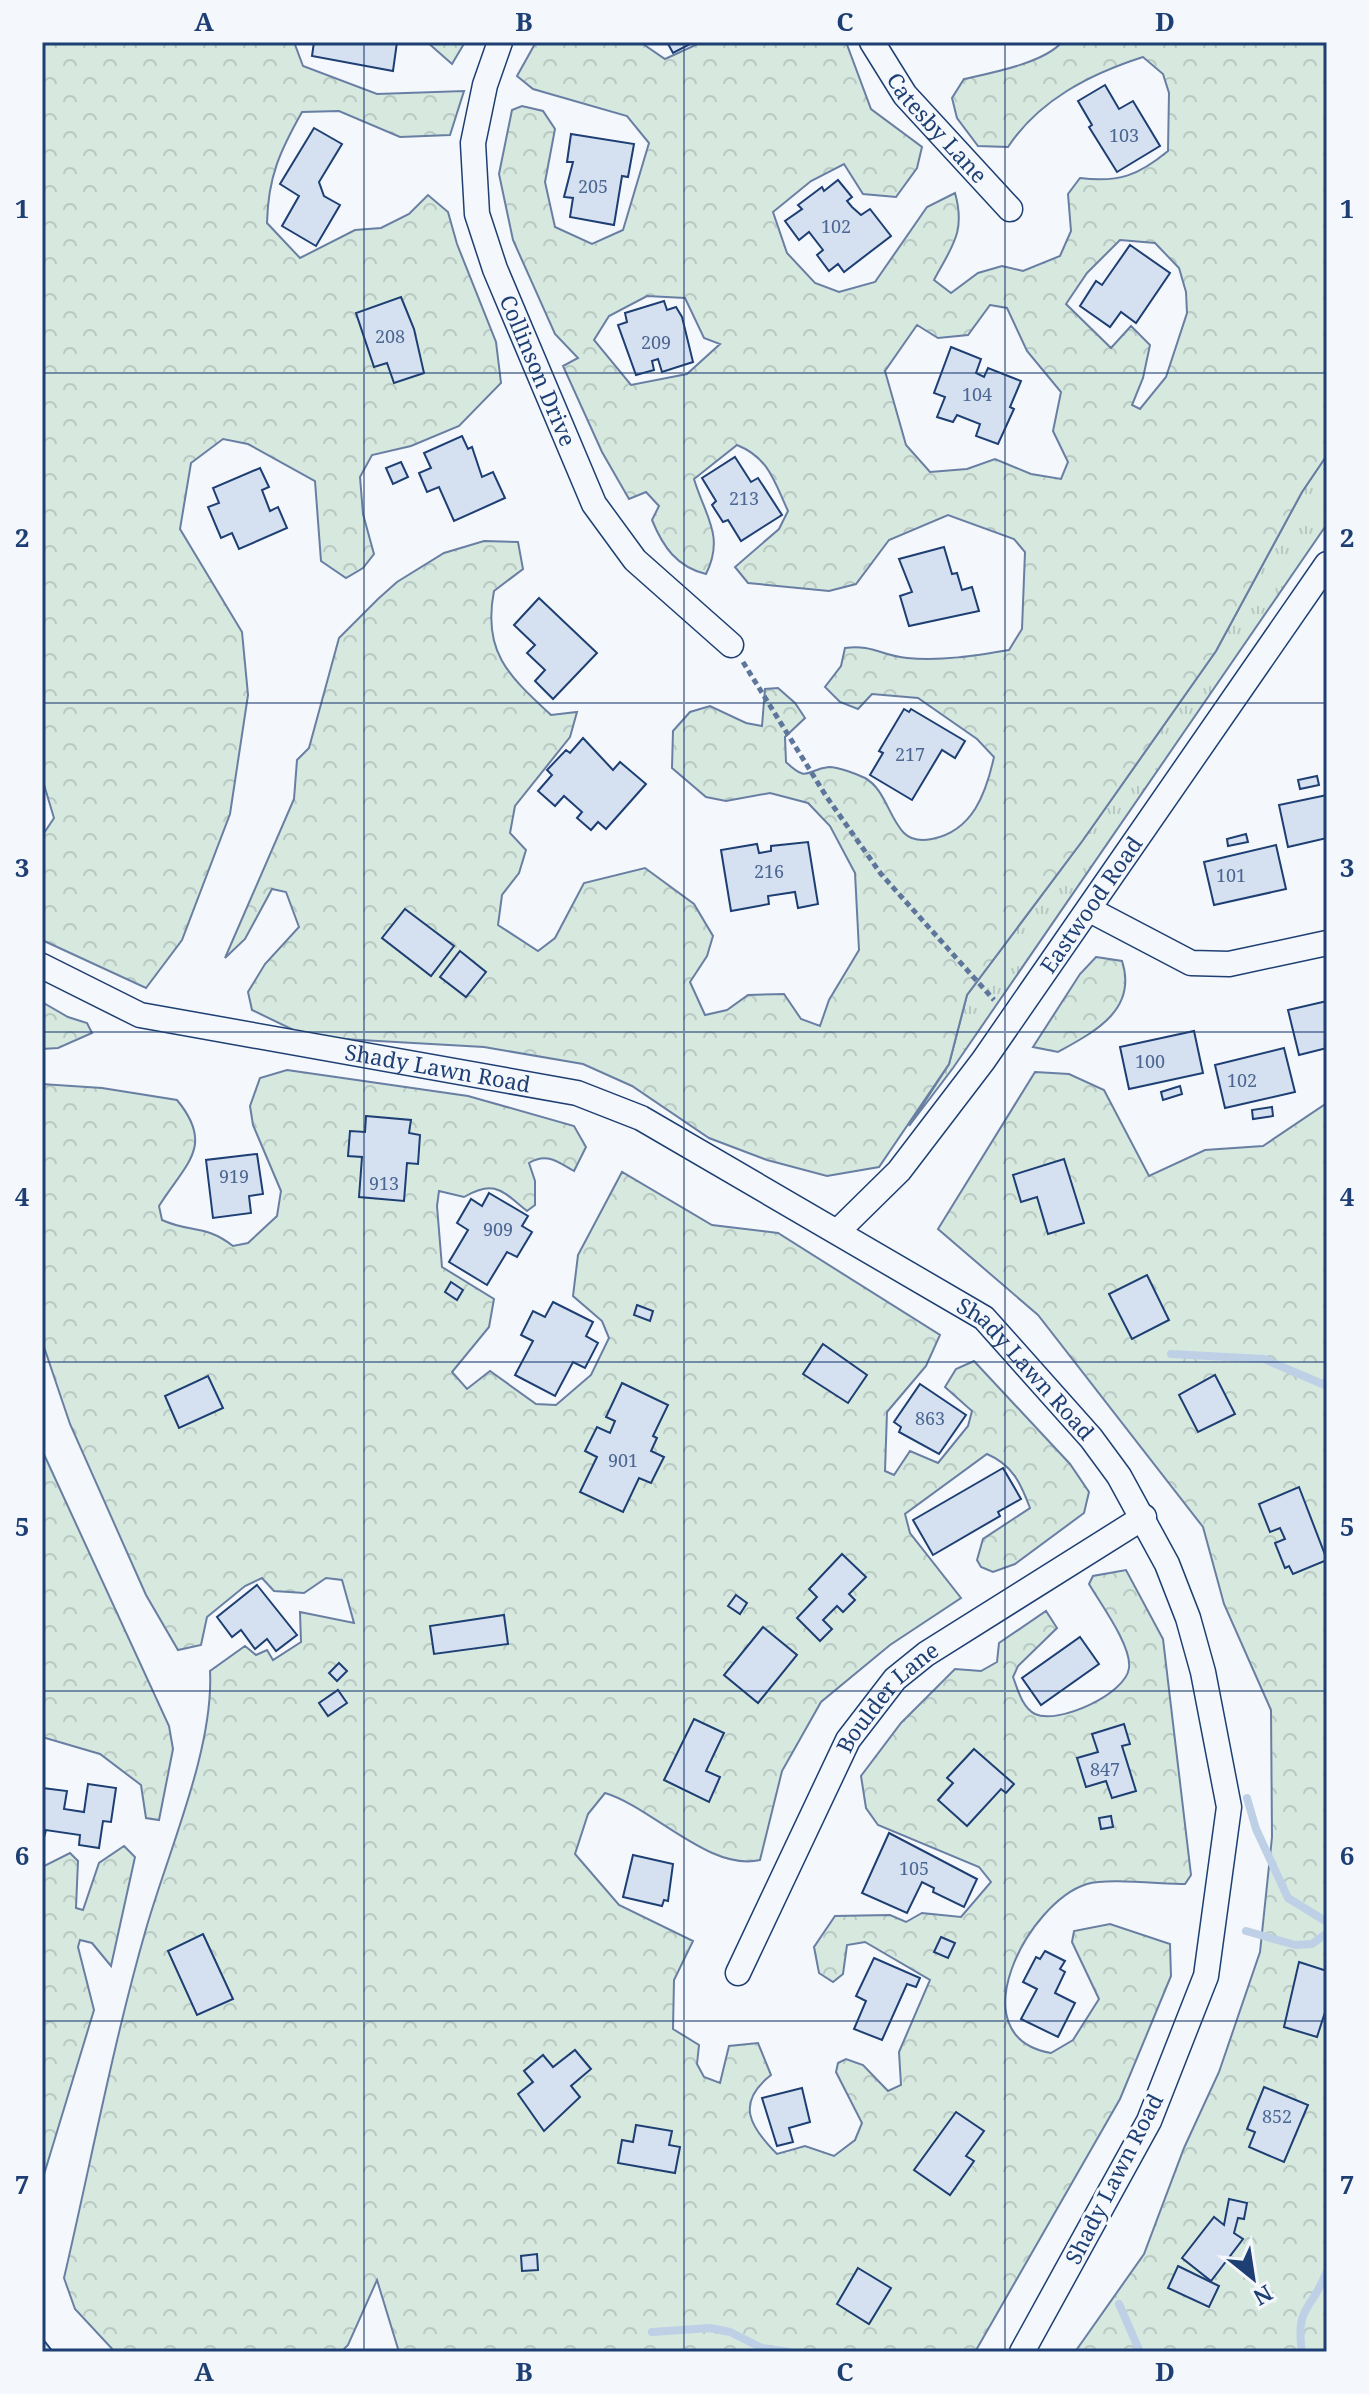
<svg xmlns="http://www.w3.org/2000/svg" width="1369" height="2394" font-family="'Noto Serif',serif">
<style>
.grass{fill:url(#grass-tufts);stroke:#687fa3;stroke-width:2}
.forest{fill:url(#forest-crowns);stroke:#687fa3;stroke-width:2;fill-rule:evenodd}
.lines{fill:none;stroke-linecap:round;stroke-linejoin:round}
.stream{stroke:#bed0e5;stroke-width:8}
.building{fill:#d5e0f0;stroke:#1d3f73;stroke-width:2}
.street-casing{stroke:#1d3f73;stroke-width:27}
.path{stroke:#5e769c;stroke-width:5;stroke-dasharray:6 4;stroke-linecap:butt}
.street{stroke:#f4f7fb;stroke-width:24}
.grid{fill:none;stroke:#1d3f73;stroke-width:2;stroke-opacity:0.55}
.labels{text-anchor:middle;stroke-width:6;stroke-linejoin:round;paint-order:stroke}
.number-label{font-size:18px;fill:#4b6792}
.street-label{font-size:22px;fill:#1d3f73;stroke:#f4f7fb}
.neatline{fill:none;stroke:#1d3f73;stroke-width:3}
.grid-label{font-size:26px;text-anchor:middle;font-weight:bold;fill:#1d3f73}
</style>
<defs>
<pattern id="grass-tufts" width="24" height="20" patternUnits="userSpaceOnUse" patternTransform="scale(2)"><rect width="24" height="20" fill="#d7e8df"/><path d="M3 7l-1-3M5 7V3M7 7l1-3M15 17l-1-3M17 17v-4M19 17l1-3" fill="none" stroke="#b8c8c3"/></pattern>
<pattern id="forest-crowns" width="20" height="18" patternUnits="userSpaceOnUse" patternTransform="scale(2)"><rect width="20" height="18" fill="#d7e8df"/><path d="M2 6a3 3 0 1 1 6 0M12 15a3 3 0 1 1 6 0" fill="none" stroke="#b8c8c3"/></pattern>
</defs>
<rect width="100%" height="100%" fill="#f4f7fb"/>
<path class="grass" d="M1327 455V524L953 1068 909 1126 949 1064 967 995 1083 840 1216 651 1302 492Z"/>
<g class="forest">
<path d="M42 42H294L303 66 377 94 464 91 450 135 400 137 339 111 302 112C280 151 268 177 267 223L300 258 355 230 381 228 409 214 428 195 448 212 457 244 496 342 501 383 459 426 411 446 372 455 360 477 363 514 374 554 363 568 346 578 321 561 315 481 248 444 223 439 191 463 180 529 242 632 248 695 230 814 182 940 146 988 42 940V836L54 818 42 778Z"/>
<path d="M427 42H465L452 64Z"/>
<path d="M536 42H640L665 59 702 42H846L871 109 922 147 917 168 896 197 863 194 844 164 811 181 773 212 787 253 815 283 839 292 875 282 927 207 955 193C966 232 952 246 934 280L951 293 978 273 1002 266 1023 271 1060 256 1071 231 1068 194 1080 178C1119 183 1139 175 1168 151L1169 93 1163 74 1143 57C1090 74 1039 100 1008 147L978 146 957 118 952 98 964 79C991 73 1044 63 1062 42H1327V455L1302 492 1216 651 1083 840 967 995 949 1064 879 1167 827 1176 767 1160 709 1138 632 1086 583 1064 484 1047 308 1037 252 1010 248 992 265 964 299 927 286 892 272 889 245 939 225 958 294 799 297 760 309 748 339 638 378 599 397 582 444 553 484 541 518 542 523 569 494 591C482 652 509 676 551 715L577 712 570 737 515 806 510 833 526 850 519 873 502 895 498 925 538 951 555 938 584 883 645 868 694 904 713 936 707 956 690 982 705 1015 727 1010 748 995 784 994 801 1019 820 1026 829 1000 859 950 855 873 830 826 808 803 770 793 726 801 706 797 672 768 673 731 690 712 710 706 746 723 762 726 765 689 778 688 795 703 805 718 785 737 786 762C809 784 806 769 829 767 838 767 857 774 865 778 885 789 889 818 904 833 912 841 922 841 932 839 973 831 986 793 994 757L977 739 918 698 872 694 858 709 840 702 825 687 841 666 845 648C872 644 882 656 907 658 942 661 974 656 1009 650L1022 629 1025 552 1014 539 948 515 889 540 856 584 829 591 748 583 735 567 779 529 788 511C774 481 769 458 737 445L694 479C705 516 725 536 706 574 677 567 663 547 652 520L659 506 646 492 629 499 602 452 563 366 578 358 555 334 513 240 499 174 512 110 522 106 543 111 555 129 545 182 555 227 592 244 623 230 649 143 627 116 533 89 517 76ZM1120 240 1155 243 1179 268 1186 292 1187 313 1166 377 1140 409 1132 405 1143 378 1150 345 1131 326 1111 348 1066 304 1087 273ZM647 296 685 298 704 338 720 344 687 374 631 385 594 340 609 316ZM990 305 1007 308 1027 351 1061 392 1053 431 1068 462 1061 479 1031 474 995 459 967 469 930 472 906 445 885 371 917 325 938 338 968 335Z"/>
<path d="M1096 957 1122 961C1138 1010 1094 1032 1058 1052L1033 1047 1080 974Z"/>
<path d="M42 1002 68 1017 87 1023 92 1033 58 1048 42 1049Z"/>
<path d="M287 1070 468 1096 574 1126 586 1147 574 1171C558 1162 547 1152 529 1163L535 1181V1205L527 1211C502 1191 495 1179 464 1197L439 1191 437 1206 442 1267 494 1299 489 1327 452 1372 467 1389 490 1371 536 1404 556 1405 591 1375 609 1338 602 1321 573 1296 578 1255 622 1172 712 1225 778 1233 940 1335 926 1366 887 1412 885 1471 894 1475 910 1451 938 1463 968 1426 972 1411 945 1387 956 1369 974 1361 1070 1464 1089 1492 1084 1513 1015 1564 993 1572 981 1567 977 1560 983 1539 1030 1508C1021 1484 1013 1465 987 1454L905 1514 910 1533 961 1598 890 1645 821 1702 782 1771 760 1860C710 1872 652 1807 605 1793L588 1814 575 1854 619 1905 693 1941 674 1980 673 2029 699 2045 697 2064 704 2077 720 2083 729 2046 758 2043 771 2075C735 2103 750 2127 777 2154L805 2146 834 2156 855 2140 862 2123 836 2072 838 2063 846 2059 863 2065 888 2091 901 2085 899 2052 930 1980 865 1942 847 1945 843 1974 833 1982 819 1973 814 1947 835 1916 890 1915 906 1922 922 1913 961 1917 991 1882 979 1867 878 1825 866 1808 861 1776 901 1723 955 1669 981 1671 997 1662 999 1643 1046 1611 1057 1628 1018 1666 1013 1677C1018 1690 1022 1707 1035 1714 1058 1725 1126 1694 1129 1668 1132 1646 1100 1603 1089 1584L1093 1576 1126 1570 1163 1639 1191 1875 1185 1884C1162 1884 1106 1878 1087 1884 1028 1902 957 2037 1051 2053L1073 2040 1099 1999 1072 1942 1074 1931 1110 1924 1170 1944 1171 1976 1120 2099 975 2352H399L377 2280 348 2345 341 2352H115L75 2309 64 2278C91 2162 113 2044 146 1929 168 1852 214 1749 210 1671L245 1646 256 1655 267 1650 273 1660 301 1642 300 1612 354 1623 342 1580 326 1578 304 1593 274 1591 262 1578 245 1586 207 1617 201 1645 178 1650 146 1595 70 1424 42 1341V1084L102 1088 177 1100C215 1146 186 1163 159 1206L162 1220C190 1233 205 1224 233 1246L248 1243 277 1216 281 1191 253 1125 250 1106 260 1078Z"/>
<path d="M1035 1072 1069 1074 1104 1090 1149 1176 1205 1150 1263 1146 1327 1103V2352H1075L1144 2254 1184 2148 1219 2072 1260 1952 1272 1837 1271 1710 1224 1604 1203 1527 1038 1315 938 1229Z"/>
<path d="M42 1450 169 1726 173 1749 159 1820 146 1818 141 1785 100 1754 42 1737Z"/>
<path d="M124 1846 135 1857 111 1966 92 1943 80 1940 78 1947 94 2010 42 2181V1867L70 1853 78 1861 76 1908 83 1910 99 1863Z"/>
</g>
<g class="lines">
<g class="stream">
<path d="M1171 1354 1264 1359 1327 1386"/>
<path d="M1247 1798 1256 1829 1288 1898 1327 1922"/>
<path d="M1246 1931 1295 1945 1312 1944 1327 1933"/>
<path d="M1119 2304 1140 2352"/>
<path d="M652 2332 710 2328 730 2332 762 2348 789 2352"/>
<path d="M1302 2352C1295 2305 1312 2311 1327 2271"/>
</g>
</g>
<g class="building">
<path d="M314 42H397L393 71 312 56Z"/>
<path d="M667 42H694L673 53Z"/>
<path d="M1105 85 1119 109 1133 101 1160 146 1117 172 1089 127 1092 125 1078 101Z"/>
<path d="M314 128 342 144 319 182 324 196 340 205 316 246 282 226 299 196 280 184Z"/>
<path d="M571 134 634 144 628 177 622 176 614 225 570 217 573 198 564 197 573 162H567Z"/>
<path d="M838 180 852 197 847 201 852 207 861 215 870 209 891 236 844 272 838 264 829 271 817 255 823 250 809 232 799 240 785 221 802 209 798 205 822 187 824 191Z"/>
<path d="M1130 245 1170 273 1136 323 1121 312 1110 327 1080 306 1096 281 1102 285Z"/>
<path d="M401 297 414 329 424 373 394 383 387 363 374 367 356 313Z"/>
<path d="M664 301 667 310 676 307 682 317 693 362 662 372 658 359 652 361 654 370 636 375 618 325 627 322 625 313Z"/>
<path d="M951 347 981 359 976 373 984 377 988 368 1021 381 1010 407 1014 409 998 444 976 436 980 424 957 415 953 422 937 417 945 397 934 393Z"/>
<path d="M462 436 468 449 472 447 482 477 493 472 505 498 454 521 439 487 427 492 419 473 431 468 424 453Z"/>
<path d="M735 457 751 482 758 478 782 515 741 541 728 520 723 522 712 505 716 501 702 478Z"/>
<path d="M401 462 408 477 393 484 386 468Z"/>
<path d="M260 468 269 487 262 490 270 511 278 507 287 528 239 549 232 533 221 538 208 507 219 503 213 488Z"/>
<path d="M944 547 952 574 957 573 962 590 972 587 979 611 909 626 900 596 912 592 899 559Z"/>
<path d="M539 598 597 653 553 699 535 681 545 670 527 653 535 645 514 625Z"/>
<path d="M904 709 909 712 911 709 965 741 955 758 942 750 912 800 870 775 883 753 879 751Z"/>
<path d="M583 738 613 770 620 762 646 784 606 829 598 822 591 830 577 818 582 812 564 796 555 806 538 791 552 775 547 770 566 750 570 753Z"/>
<path d="M1317 776 1319 785 1300 789 1298 780Z"/>
<path d="M1327 795V838L1288 847 1279 805Z"/>
<path d="M1246 834 1248 842 1228 846 1227 839Z"/>
<path d="M808 842 818 904 798 908 795 892 768 896 769 904 731 911 721 850 757 844 759 853 771 851V846Z"/>
<path d="M1276 845 1286 889 1214 905 1204 862Z"/>
<path d="M405 909 454 946 431 976 382 938Z"/>
<path d="M460 951 486 972 466 997 440 977Z"/>
<path d="M1327 1001V1048L1299 1055 1288 1010Z"/>
<path d="M1194 1031 1203 1073 1129 1089 1120 1047Z"/>
<path d="M1284 1048 1295 1092 1225 1108 1215 1065Z"/>
<path d="M1180 1086 1182 1094 1163 1100 1161 1092Z"/>
<path d="M1272 1107 1273 1116 1253 1119 1252 1110Z"/>
<path d="M366 1116 411 1120 409 1133 420 1135 418 1164 407 1163 404 1201 359 1197 362 1157 348 1156 350 1131 365 1132Z"/>
<path d="M257 1154 263 1194 249 1196 251 1213 213 1218 206 1160Z"/>
<path d="M1064 1159 1084 1223 1048 1234 1037 1197 1021 1202 1013 1175Z"/>
<path d="M489 1193 528 1216 522 1226 532 1232 517 1257 507 1252 487 1285 449 1262 468 1230 457 1223 471 1199 482 1206Z"/>
<path d="M1147 1275 1169 1320 1132 1339 1109 1294Z"/>
<path d="M451 1282 463 1290 457 1300 445 1292Z"/>
<path d="M553 1302 593 1322 586 1336 598 1343 585 1368 573 1362 555 1396 515 1375 533 1341 521 1335 533 1311 545 1317Z"/>
<path d="M637 1305 653 1311 650 1321 634 1315Z"/>
<path d="M823 1344 867 1375 848 1403 803 1374Z"/>
<path d="M1215 1375 1235 1414 1198 1432 1179 1395Z"/>
<path d="M208 1376 223 1408 179 1428 165 1396Z"/>
<path d="M622 1383 668 1405 653 1436 657 1438 651 1451 664 1457 651 1483 639 1478 623 1512 580 1492 597 1457 585 1451 597 1427 610 1433 615 1421 606 1417Z"/>
<path d="M920 1384 966 1415 939 1454 899 1432 901 1427 894 1422Z"/>
<path d="M1003 1468 1021 1499 998 1512 1000 1516 933 1555 913 1520Z"/>
<path d="M1299 1487 1327 1560 1293 1574 1289 1566 1285 1568 1275 1543 1285 1539 1280 1528 1270 1532 1259 1504Z"/>
<path d="M842 1554 866 1577 849 1594 855 1600 843 1612 837 1606 823 1620 832 1629 820 1641 797 1618 817 1597 809 1589Z"/>
<path d="M257 1585 297 1635 276 1651 267 1639 255 1649 241 1630 232 1637 217 1617Z"/>
<path d="M736 1595 747 1603 740 1614 728 1606Z"/>
<path d="M504 1615 508 1644 434 1654 430 1626Z"/>
<path d="M763 1627 797 1655 758 1703 724 1675Z"/>
<path d="M1080 1637 1099 1664 1041 1705 1022 1678Z"/>
<path d="M339 1663 347 1671 337 1681 329 1673Z"/>
<path d="M338 1690 347 1703 328 1716 319 1703Z"/>
<path d="M694 1719 724 1733 706 1771 720 1777 709 1802 664 1780Z"/>
<path d="M1124 1724 1130 1744 1122 1746 1136 1791 1112 1798 1106 1781 1086 1787 1077 1758 1098 1752 1092 1734Z"/>
<path d="M974 1749 1014 1784 1006 1793 1001 1789 967 1826 938 1800 953 1783 947 1778Z"/>
<path d="M88 1784 116 1788 111 1822 103 1821 99 1848 79 1845 80 1835 46 1830 42 1845V1788L67 1791 64 1809 84 1812Z"/>
<path d="M1111 1816 1113 1827 1101 1829 1099 1818Z"/>
<path d="M889 1833 977 1879 964 1907 933 1892 934 1888 922 1882 907 1913 862 1893Z"/>
<path d="M633 1855 673 1864 668 1901 664 1900 662 1906 623 1897Z"/>
<path d="M203 1934 233 1999 197 2015 168 1951Z"/>
<path d="M941 1937 955 1943 948 1958 934 1952Z"/>
<path d="M1045 1951 1065 1961 1060 1969 1065 1972 1055 1993 1075 2003 1058 2037 1021 2019 1037 1989 1023 1982 1036 1957 1040 1959Z"/>
<path d="M874 1958 920 1978 916 1987 907 1984 882 2040 854 2029 866 2001 856 1996Z"/>
<path d="M1299 1962 1327 1971V2006L1317 2037 1284 2027Z"/>
<path d="M575 2050 591 2069 571 2086 580 2097 544 2131 518 2094 533 2082 524 2071 543 2055 553 2067Z"/>
<path d="M1264 2087 1308 2105 1284 2162 1249 2147 1255 2132 1247 2129Z"/>
<path d="M802 2088 810 2122 789 2128 793 2142 777 2146 762 2098Z"/>
<path d="M956 2112 984 2131 966 2156 974 2161 950 2195 914 2170Z"/>
<path d="M636 2125 672 2131 669 2145 680 2147 675 2173 618 2163 622 2140 633 2142Z"/>
<path d="M1229 2199 1247 2203 1244 2219 1238 2218 1234 2233 1243 2239 1211 2281 1182 2258 1214 2217 1224 2225Z"/>
<path d="M537 2254 538 2270 522 2271 521 2256Z"/>
<path d="M1178 2266 1219 2286 1209 2307 1168 2288Z"/>
<path d="M858 2268 891 2288 869 2324 837 2304Z"/>
<path d="M42 2338 53 2352H42Z"/>
</g>
<g class="lines">
<g class="street-casing">
<g id="street">
<path id="s1" d="M500 42 485 85 473 143 477 214 495 269 594 504 635 560 731 645"/>
<path id="s2" d="M872 42 905 95 1010 209"/>
<path d="M1090 910 1191 963 1229 964 1327 943"/>
<path id="s3" d="M42 966 140 1015 577 1093 641 1118 984 1318 1091 1438 1119 1476 1167 1564 1188 1618 1203 1672 1229 1807 1206 1976 1149 2121 1022 2352"/>
<path id="s4" d="M838 1231 899 1171 983 1061 1327 564"/>
<path id="s5" d="M738 1973 848 1740 895 1679 926 1654 1144 1517"/>
</g>
</g>
<path class="path" d="M743 662 826 796 881 874 994 1000"/>
<use href="#street" class="street"/>
</g>
<path class="grid" d="M364 42V2352M684 42V2352M1005 42V2352M42 373H1327M42 703H1327M42 1032H1327M42 1362H1327M42 1691H1327M42 2021H1327"/>
<g class="labels">
<g class="number-label">
<text x="1124" y="142">103</text>
<text x="593" y="193">205</text>
<text x="836" y="233">102</text>
<text x="390" y="343">208</text>
<text x="656" y="349">209</text>
<text x="977" y="401">104</text>
<text x="744" y="505">213</text>
<text x="910" y="761">217</text>
<text x="769" y="878">216</text>
<text x="1231" y="882">101</text>
<text x="1150" y="1068">100</text>
<text x="1242" y="1087">102</text>
<text x="234" y="1183">919</text>
<text x="384" y="1190">913</text>
<text x="498" y="1236">909</text>
<text x="930" y="1425">863</text>
<text x="623" y="1467">901</text>
<text x="1105" y="1776">847</text>
<text x="914" y="1875">105</text>
<text x="1277" y="2123">852</text>
</g>
<g class="street-label">
<text dy="8" stroke="none"><textPath href="#s2" startOffset="108">Catesby Lane</textPath></text>
<text dy="8" stroke="none"><textPath href="#s1" startOffset="344">Collinson Drive</textPath></text>
<text dy="8" stroke="none"><textPath href="#s4" startOffset="414">Eastwood Road</textPath></text>
<text dy="8" stroke="none"><textPath href="#s3" startOffset="412">Shady Lawn Road</textPath></text>
<text dy="8" stroke="none"><textPath href="#s3" startOffset="1084">Shady Lawn Road</textPath></text>
<text dy="8" stroke="none"><textPath href="#s5" startOffset="316">Boulder Lane</textPath></text>
<text transform="translate(1114 2179) rotate(-63)" y="8">Shady Lawn Road</text>
</g>
</g>
<rect width="1369" height="2394" fill="none" stroke="#f4f7fb" stroke-width="88"/>
<g transform="translate(1253 2278) rotate(150)" stroke="#f4f7fb" stroke-width="6" paint-order="stroke">
<path d="M0-6L14 30L0 20L-14 30Z" fill="#1d3f73"/>
<text y="-12" font-size="22" font-weight="bold" text-anchor="middle" fill="#1d3f73">N</text>
</g>
<rect x="44" y="44" width="1281" height="2306" class="neatline"/>
<g class="grid-label">
<text x="204" y="31">A</text>
<text x="524" y="31">B</text>
<text x="845" y="31">C</text>
<text x="1165" y="31">D</text>
<text x="22" y="218">1</text>
<text x="1347" y="218">1</text>
<text x="22" y="547">2</text>
<text x="1347" y="547">2</text>
<text x="22" y="877">3</text>
<text x="1347" y="877">3</text>
<text x="22" y="1206">4</text>
<text x="1347" y="1206">4</text>
<text x="22" y="1536">5</text>
<text x="1347" y="1536">5</text>
<text x="22" y="1865">6</text>
<text x="1347" y="1865">6</text>
<text x="22" y="2194">7</text>
<text x="1347" y="2194">7</text>
<text x="204" y="2381">A</text>
<text x="524" y="2381">B</text>
<text x="845" y="2381">C</text>
<text x="1165" y="2381">D</text>
</g>
</svg>
